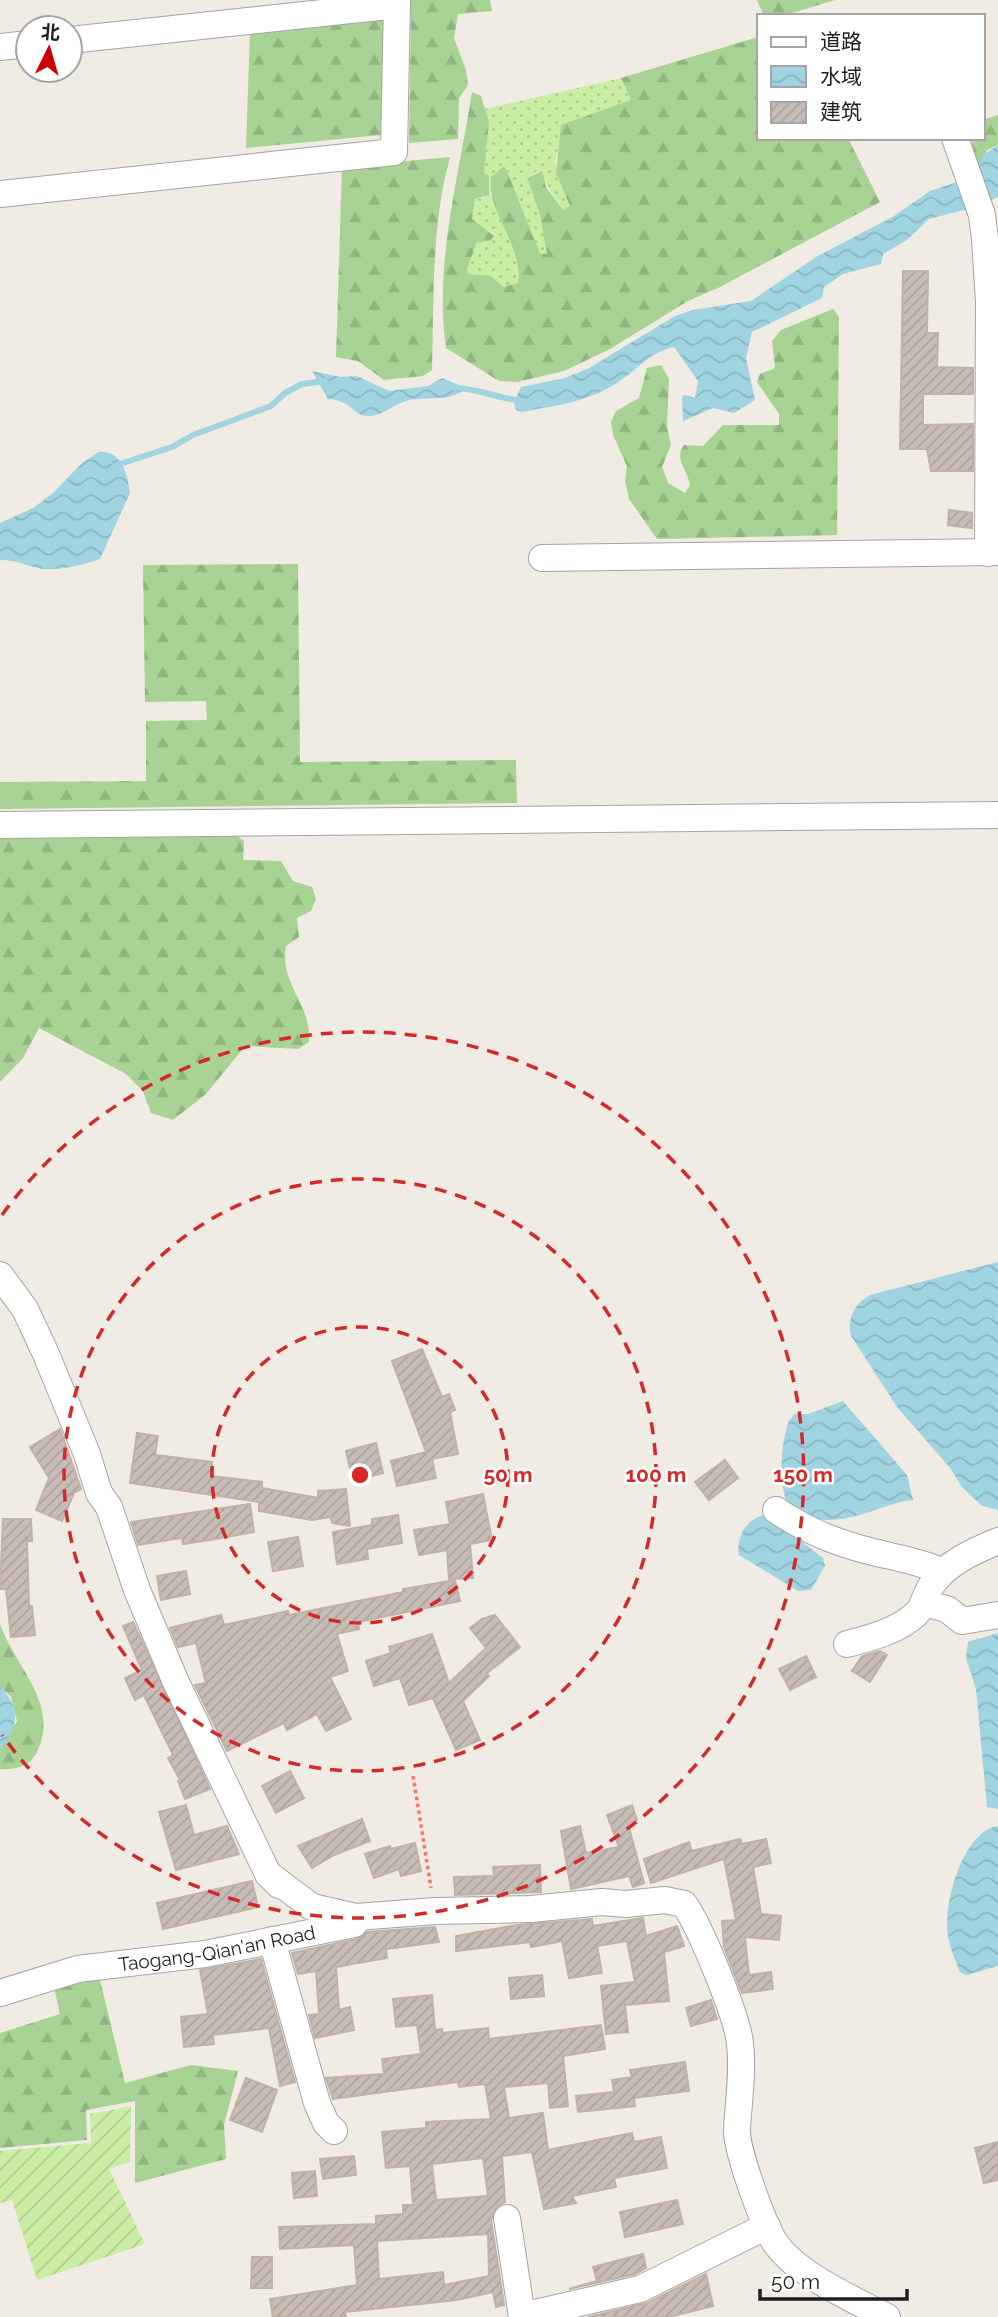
<svg xmlns="http://www.w3.org/2000/svg" width="998" height="2317" font-family="Raleway,'Noto Sans SC',sans-serif">
<style>
.grass{fill:url(#grass-dots)}
.forest{fill:url(#forest-firs)}
.garden{fill:url(#garden-furrows)}
.water{fill:url(#water-waves)}
.lines{fill:none;stroke-linecap:round;stroke-linejoin:round}
.stream{stroke:#a0d4e1;stroke-width:6}
.building{fill:url(#building-hatch);stroke:#c3b1a4;stroke-width:2;fill-rule:evenodd}
.minor-casing{stroke:#a5a5a5;stroke-width:28}
.path{stroke:#ff7265;stroke-width:3.5;stroke-dasharray:3.5 3.5;stroke-linecap:butt}
.minor{stroke:#fff;stroke-width:26}
.ring{fill:none;stroke:#d62828;stroke-width:3.5;stroke-dasharray:12 9}
.labels{text-anchor:middle;stroke-width:5;stroke-linejoin:round;paint-order:stroke}
.street-label{font-size:19px;fill:#1e1e1e;stroke:#fff}
.centre{fill:#d62828;stroke:#fff;stroke-width:3.5}
.ring-label{font-size:21px;text-anchor:middle;font-weight:bold;fill:#d62828;stroke:#fff;stroke-width:5;stroke-linejoin:round;paint-order:stroke}
</style>
<defs>
<pattern id="grass-dots" width="8" height="8" patternUnits="userSpaceOnUse" patternTransform="scale(1.75)"><rect width="8" height="8" fill="#cbeea5"/><path d="M2 2h.1M6 6h.1" fill="none" stroke="#aecc8e" stroke-width="1.8" stroke-linecap="round"/></pattern>
<pattern id="forest-firs" width="22" height="20" patternUnits="userSpaceOnUse" patternTransform="scale(1.75)"><rect width="22" height="20" fill="#a8d395"/><path d="M5 1l3.5 6h-7zM16 11l3.5 6h-7z" fill="#90b580"/></pattern>
<pattern id="garden-furrows" width="10" height="10" patternUnits="userSpaceOnUse" patternTransform="scale(1.75)"><rect width="10" height="10" fill="#cbeea5"/><path d="M-1 1l2-2M0 10L10 0M9 11l2-2" fill="none" stroke="#aecc8e"/></pattern>
<pattern id="water-waves" width="16" height="10" patternUnits="userSpaceOnUse" patternTransform="scale(1.75)"><rect width="16" height="10" fill="#a0d4e1"/><path d="M0 5q4-4 8 0t8 0" fill="none" stroke="#89b6c1"/></pattern>
<pattern id="building-hatch" width="6" height="6" patternUnits="userSpaceOnUse" patternTransform="scale(1.75)"><rect width="6" height="6" fill="#c8bdb6"/><path d="M-1 1l2-2M0 6l6-6M5 7l2-2" fill="none" stroke="#aba29c"/></pattern>
</defs>
<rect width="100%" height="100%" fill="#f0ebe3"/>
<path class="grass" d="M621 78 631 100 559 144 555 162 571 206 563 211 538 171 527 178 540 215 548 255 540 253 507 171 490 193 519 259 518 284 503 287 482 275 469 274 467 269 477 241H490L493 233 480 227 472 219 475 199 484 198C489 189 484 181 484 171 485 149 492 130 485 109Z"/>
<g class="forest">
<path d="M411 0H490L492 11 458 14 454 38 466 70 468 85 459 98 458 139 409 143Z"/>
<path d="M757 0H835L782 16H764Z"/>
<path d="M384 15 381 135 246 148 250 30Z"/>
<path d="M758 37V138H848L880 202 718 288 688 301 610 349 564 371 517 382 499 381 446 348C434 263 459 176 472 92L481 96 489 122 484 173 489 176V195L475 199 472 219 494 236 490 241 477 242 467 269 469 274 491 276 503 287 518 283C523 242 487 216 491 177L504 166 507 171 540 253 547 254 540 215 527 178 542 171 546 187 563 210 570 206 556 173 561 125 631 100 621 78Z"/>
<path d="M998 115V145L987 150 978 175 971 138H982V120Z"/>
<path d="M450 157C431 226 434 299 432 370L423 376 384 380 358 361 336 357 342 167Z"/>
<path d="M833 309 839 317 837 535 657 539 629 499 625 481 627 466 613 435 611 422 616 411 639 398 647 368 661 365 669 379 667 426 671 445 662 467 668 483 685 493 690 485C688 470 673 459 684 445L703 446 723 425H779V414L757 382 760 374 775 368 772 341 781 330Z"/>
<path d="M298 564 300 762 516 760 517 803 0 809V782L146 781V721L207 720 206 701 145 702 143 565Z"/>
<path d="M0 833 236 835 244 841 243 860 281 861 293 881 312 887 316 899 311 911 297 918 299 937 286 946C279 984 312 1004 309 1042L298 1049 245 1046 206 1094 173 1120 151 1113 143 1091 126 1074 39 1028 23 1058 0 1082Z"/>
<path d="M0 1624C14 1665 61 1705 37 1752 30 1767 15 1770 0 1769V1749L17 1721 11 1697 0 1686Z"/>
<path d="M99 1976 125 2083 191 2065 238 2071 224 2125 226 2159 135 2183V2101L86 2110 87 2140 0 2148V2033L60 2014 53 1983Z"/>
</g>
<path class="garden" d="M131 2106 130 2162 109 2169 145 2244 37 2280 12 2200 0 2203V2151L91 2143 90 2114Z"/>
<g class="water">
<path d="M998 145V197L972 208 929 219 907 240 883 254 881 264 843 274 824 287 822 298 752 332 746 358 755 400 734 413 713 408 683 421 682 397 684 395 695 398 698 381 674 347C648 352 633 375 610 387 582 403 553 406 522 412L516 410 514 402 521 387 565 378 589 368 675 316 693 310 751 301 816 257 894 216 930 191 978 175 982 156Z"/>
<path d="M312 371 341 377 357 376 389 391 428 386 442 378 461 386 463 390C452 401 424 397 409 400 395 403 382 417 367 416 353 415 351 400 328 399Z"/>
<path d="M99 452C121 449 128 475 130 493L100 559C85 564 60 571 44 569 28 567 19 560 0 560V523L33 508 53 493 83 462Z"/>
<path d="M998 1262V1510L982 1506 961 1486 951 1469 897 1407 851 1336C847 1318 854 1304 870 1295Z"/>
<path d="M843 1401 907 1475 913 1500C883 1503 850 1525 817 1519 807 1517 796 1508 787 1503 778 1478 781 1445 789 1420L795 1414H808Z"/>
<path d="M767 1515 823 1558 825 1566 811 1590 798 1591 739 1555C735 1538 748 1516 767 1515Z"/>
<path d="M998 1633V1809L987 1807 976 1689 966 1658 968 1642Z"/>
<path d="M0 1686C20 1707 20 1726 0 1749Z"/>
<path d="M998 1826V1966L966 1975 960 1972C956 1962 951 1951 949 1940 941 1909 962 1831 998 1826Z"/>
</g>
<g class="lines">
<g class="stream">
<path d="M455 388C478 388 499 399 523 401"/>
<path d="M114 466 172 447 193 435 271 406 285 393 302 384 325 381"/>
</g>
</g>
<g class="building">
<path d="M903 271H928L927 333H938L937 367 973 368V394H923V425L973 424V471H931L927 449H900Z"/>
<path d="M949 510 972 513V528L948 525Z"/>
<path d="M422 1349 442 1397 449 1394 455 1410 450 1412 458 1454 432 1459 436 1478 397 1486 391 1461 426 1452 392 1361Z"/>
<path d="M60 1429 81 1489 74 1493 62 1521 36 1510 49 1478 30 1447Z"/>
<path d="M137 1433 158 1436 155 1455 212 1462 211 1476 262 1482V1488L318 1498V1491L346 1489 350 1526 332 1523 331 1517 312 1520 259 1511V1502L130 1483Z"/>
<path d="M376 1443 383 1473 353 1481 346 1451Z"/>
<path d="M725 1460 738 1478 709 1500 695 1482Z"/>
<path d="M483 1494 492 1540 470 1544 473 1578 449 1579 447 1550 419 1555 414 1530 450 1524 446 1502Z"/>
<path d="M250 1504 254 1532 210 1540 183 1544 182 1538 138 1545 131 1522Z"/>
<path d="M398 1515 402 1543 367 1549 368 1559 337 1564 333 1532 372 1525V1519Z"/>
<path d="M3 1519H31L32 1541H27L29 1606H32L35 1635 11 1637 6 1589H0Z"/>
<path d="M298 1537 303 1566 273 1571 268 1542Z"/>
<path d="M186 1571 190 1594 161 1600 157 1576Z"/>
<path d="M455 1580 460 1601 358 1622 359 1629 337 1634 348 1671 330 1677 351 1719 326 1731 317 1714 287 1730 284 1723 227 1751 195 1685 206 1683 196 1643 178 1647 170 1628 221 1615 224 1625 288 1611 289 1615 403 1592V1589Z"/>
<path d="M495 1615 520 1647 487 1673 489 1676 463 1701 480 1740 456 1750 433 1698 409 1705 400 1678 374 1686 366 1661 391 1653 389 1647 432 1634 449 1683 486 1648 470 1628 482 1619Z"/>
<path d="M133 1622 210 1789 185 1799 178 1781 180 1780 168 1758 173 1755 144 1695 135 1700 125 1678 142 1670 123 1626Z"/>
<path d="M880 1651 887 1655 870 1682 852 1671 862 1656Z"/>
<path d="M806 1656 816 1677 790 1690 779 1669Z"/>
<path d="M290 1771 304 1798 276 1813 262 1786Z"/>
<path d="M186 1805 194 1835 227 1826 239 1854 176 1870 159 1812Z"/>
<path d="M632 1805 637 1820 628 1824 644 1883 633 1887 629 1876 571 1889 561 1831 580 1826 586 1853 619 1847 607 1815Z"/>
<path d="M362 1819 370 1841 334 1855 312 1868 298 1846Z"/>
<path d="M740 1839 742 1844 766 1839 771 1863 753 1867 761 1914 781 1916 779 1940 745 1937 749 1975 771 1972 773 1989 742 1993 724 1947 722 1921 736 1920 724 1859 651 1883 644 1859 689 1842 692 1851Z"/>
<path d="M415 1843 421 1871 401 1876 399 1869 374 1878 365 1854 390 1846 391 1849Z"/>
<path d="M540 1865 541 1892 455 1895 454 1877 494 1876 493 1867Z"/>
<path d="M252 1881 258 1907 163 1929 157 1903Z"/>
<path d="M643 1918 646 1936 677 1926 684 1946 664 1952 669 2001 625 2005 628 2032 606 2034 601 1986 635 1982 627 1941 597 1946 602 1973 569 1978 562 1941 531 1947 530 1942 456 1951V1936L517 1925 592 1919 593 1926Z"/>
<path d="M435 1927 439 1942 386 1949 387 1958 336 1967 339 2010 350 2007 354 2030 315 2038 309 2015 319 2014 316 1971 298 1974 292 1953 357 1939 367 1932Z"/>
<path d="M261 1959 295 2082 280 2086 269 2028 213 2035 214 2044 184 2047 181 2017 208 2014 200 1970Z"/>
<path d="M542 1975 544 1996 511 1999 509 1978Z"/>
<path d="M432 1995 435 2030 442 2029V2033L488 2028 489 2039 601 2025 605 2049 563 2056 568 2106 550 2108 548 2083 504 2087 509 2118 543 2113 548 2150 632 2133 634 2142 661 2137 667 2168 614 2178 616 2187 572 2196 576 2203 544 2209 532 2152 502 2156 505 2202 497 2206 491 2220 504 2305 496 2307 493 2292 457 2300 345 2312 346 2317H273L270 2299 357 2285 354 2245 280 2249 279 2227 376 2224V2216L403 2214V2205H413L410 2166 386 2168 382 2132 426 2128V2122L491 2119 485 2084 459 2087 458 2082 333 2099 326 2078 384 2074 382 2059 421 2054 417 2025 396 2027 393 1999ZM483 2158 488 2196 436 2200 432 2164ZM488 2234 489 2276 444 2285 443 2272 379 2279 377 2241Z"/>
<path d="M711 2000 717 2019 691 2026 686 2008Z"/>
<path d="M685 2062 689 2091 634 2098 635 2106 578 2112 576 2096 614 2092 612 2080 632 2077 630 2070Z"/>
<path d="M246 2078 277 2090 262 2132 230 2120Z"/>
<path d="M998 2142V2180L984 2183 975 2148Z"/>
<path d="M354 2156 356 2175 323 2179 320 2159Z"/>
<path d="M315 2171 317 2196 294 2198 292 2173Z"/>
<path d="M677 2200 683 2224 625 2237 620 2212Z"/>
<path d="M643 2254 646 2268 635 2274 569 2289 597 2281 593 2267Z"/>
<path d="M252 2257H272V2288H251Z"/>
<path d="M706 2274 713 2306 669 2317H588L647 2303Z"/>
</g>
<g class="lines">
<g class="minor-casing">
<g id="minor">
<path d="M70 40 397 5"/>
<path d="M0 47 28 44"/>
<path d="M955 138 982 215 985 239 989 302 988 553"/>
<path d="M0 194 394 152 397 0"/>
<path d="M542 558 998 552"/>
<path d="M0 825 998 815"/>
<path d="M0 1275 25 1309 46 1354 87 1454 99 1493 109 1507 137 1590 175 1680 268 1874 279 1885"/>
<path d="M776 1510C811 1534 845 1546 886 1555 906 1560 924 1563 943 1572"/>
<path d="M923 1603 947 1609 962 1621 998 1615"/>
<path d="M847 1644C870 1638 898 1631 916 1614 924 1607 925 1595 931 1586 946 1563 974 1551 998 1541"/>
<path d="M268 1874 312 1907 356 1917 435 1911 531 1909 602 1902 626 1904 665 1900 684 1904C700 1926 737 2016 740 2043 743 2072 739 2098 737 2128 735 2147 764 2227 776 2244 798 2275 853 2299 887 2317"/>
<path d="M272 1940 317 2103 326 2123 334 2131"/>
<path id="s1" d="M0 1993 78 1969 205 1954 354 1924"/>
<path d="M507 2218 522 2317"/>
<path d="M522 2316 640 2289 767 2226"/>
</g>
</g>
<path class="path" d="M413 1776 431 1888"/>
<use href="#minor" class="minor"/>
</g>
<g class="ring">
<circle cx="360" cy="1475" r="148"/>
<circle cx="360" cy="1475" r="296"/>
<path d="M2 1215A443 443 0 1 1 2 1735"/>
</g>
<g class="labels">
<g class="street-label">
<text dy="7" stroke="none"><textPath href="#s1" startOffset="222">Taogang-Qian'an Road</textPath></text>
</g>
</g>
<circle cx="360" cy="1475" r="10" class="centre"/>
<g class="ring-label">
<text x="508" y="1482">50 m</text>
<text x="656" y="1482">100 m</text>
<text x="803" y="1482">150 m</text>
</g>
<rect x="757" y="14" width="228" height="126" fill="#ffffff" stroke="#a5a5a5" stroke-width="2"/>
<rect x="771" y="37" width="35" height="10" fill="#ffffff" stroke="#a5a5a5" stroke-width="2"/>
<text x="820" y="49" font-size="21" fill="#1e1e1e">道路</text>
<rect x="771" y="66" width="35" height="21" fill="url(#water-waves)" stroke="#a5a5a5" stroke-width="2"/>
<text x="820" y="84" font-size="21" fill="#1e1e1e">水域</text>
<rect x="771" y="102" width="35" height="21" fill="url(#building-hatch)" stroke="#a5a5a5" stroke-width="2"/>
<text x="820" y="119" font-size="21" fill="#1e1e1e">建筑</text>
<g transform="translate(49 49) rotate(5)"><circle r="33" fill="#ffffff" stroke="#a5a5a5" stroke-width="2"/>
<path d="M0-5L12 26L0 18L-12 26Z" fill="#cc0004"/>
<text y="-10" font-size="19" font-weight="bold" text-anchor="middle" fill="#1e1e1e">北</text>
</g>
<path d="M760 2289v10h147v-10" fill="none" stroke="#1e1e1e" stroke-width="3.5"/>
<text x="771" y="2289" font-size="21" fill="#1e1e1e" stroke="#ffffff" stroke-width="5" paint-order="stroke">50 m</text>
</svg>
